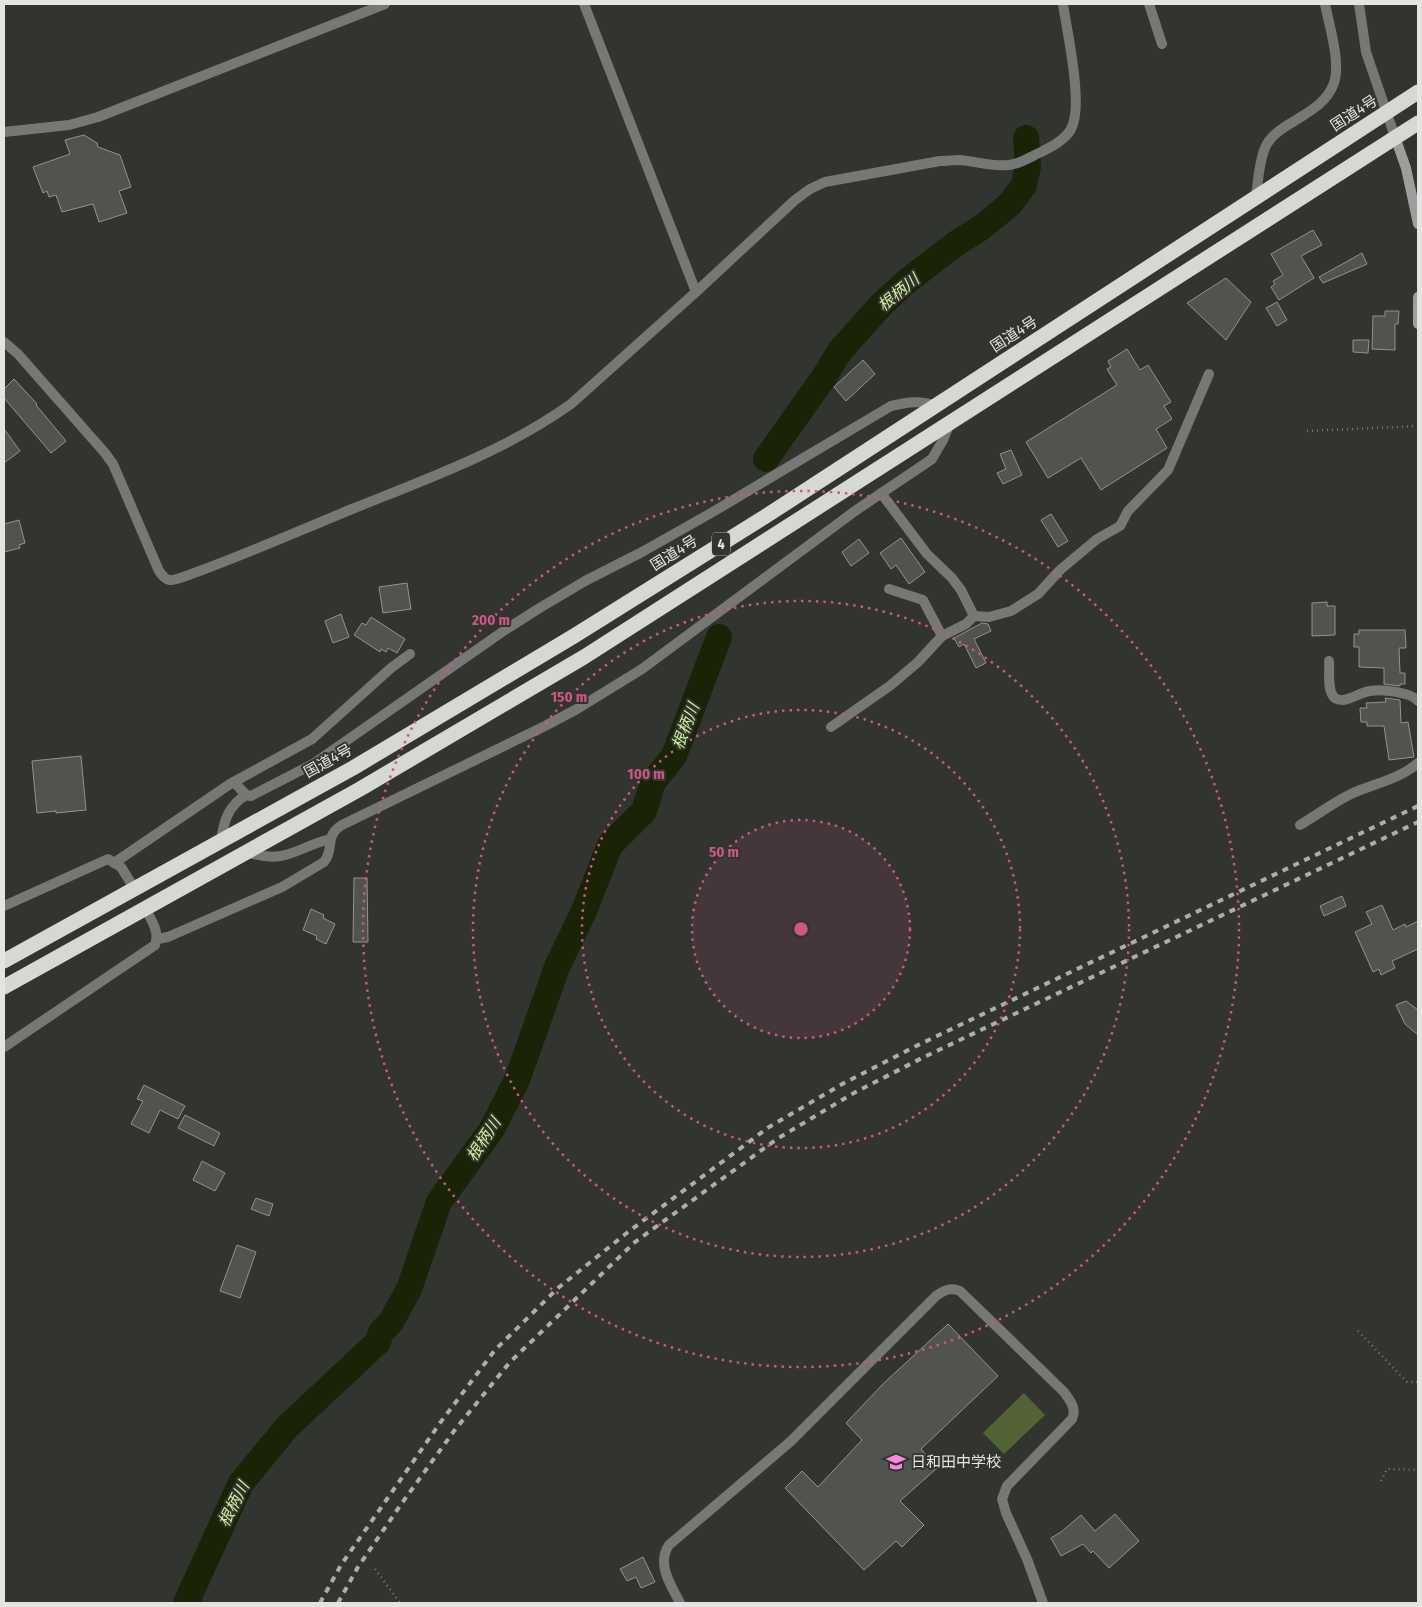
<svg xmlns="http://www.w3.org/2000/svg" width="1422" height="1607" font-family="'Fira Sans Condensed','Noto Sans JP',sans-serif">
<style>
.green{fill:#526336}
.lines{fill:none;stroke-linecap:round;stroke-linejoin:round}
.river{stroke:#192305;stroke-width:26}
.building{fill:#51534e;stroke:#91938e}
.path{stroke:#777875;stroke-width:2.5;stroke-dasharray:1 4;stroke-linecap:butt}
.street{stroke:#777876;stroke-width:10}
.secondary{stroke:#9e9f9c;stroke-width:10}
.highway{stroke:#d6d8d3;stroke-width:15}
.rail{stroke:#adaeab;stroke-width:4;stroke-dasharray:6 6;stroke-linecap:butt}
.ring{fill:none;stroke:#cc5684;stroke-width:2.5;stroke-dasharray:2.5 5}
.labels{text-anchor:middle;stroke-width:4;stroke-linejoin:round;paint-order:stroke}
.shield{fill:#323430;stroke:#afb0ad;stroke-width:1}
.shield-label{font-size:14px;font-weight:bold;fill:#e4e5e2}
.street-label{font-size:15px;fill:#e4e5e2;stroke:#323430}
.poi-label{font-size:15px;fill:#e4e5e2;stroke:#323430;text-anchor:start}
.water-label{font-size:16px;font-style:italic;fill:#d0f39c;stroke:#323430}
.centre{fill:#cc5684;stroke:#323430;stroke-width:2.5}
.ring-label{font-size:15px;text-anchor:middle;font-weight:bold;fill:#cc5684;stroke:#323430;stroke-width:4;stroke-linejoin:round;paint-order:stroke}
</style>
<rect width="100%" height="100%" fill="#323430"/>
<path class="green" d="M1024 1393 1045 1415 1004 1454 983 1433Z"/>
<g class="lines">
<g class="river">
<path d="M766 459 824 377 840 351 882 304 906 282 954 245 982 227 1010 204 1024 185 1028 166 1026 138"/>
<path d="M186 1603 241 1483 287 1427 378 1342 381 1332 391 1322 409 1289 439 1202 492 1129 517 1080 557 967 584 911 610 845 644 811 653 782 674 756 719 637"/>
</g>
</g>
<g class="building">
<path d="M84 135 97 143 98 147 120 155 131 187 119 191 127 213 99 222 93 204 62 212 56 195 49 197 47 191 43 193 33 167 70 154 65 140Z"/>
<path d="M1313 230 1322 245 1301 256 1314 278 1279 300 1271 287 1275 284 1273 281 1283 275 1271 254Z"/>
<path d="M1362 253 1367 264 1323 283 1319 277Z"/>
<path d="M1226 278 1251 302 1226 340 1187 303Z"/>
<path d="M1277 302 1287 320 1277 326 1266 308Z"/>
<path d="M1385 311H1399L1398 324H1395V350L1372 349 1373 316H1385Z"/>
<path d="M1353 340H1369L1368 353 1353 352Z"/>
<path d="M1127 349 1140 370 1148 365 1171 402 1164 406 1172 419 1156 429 1167 448 1101 490 1081 458 1048 478 1026 442 1117 385 1107 369 1111 367 1108 361Z"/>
<path d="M863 360 875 374 846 401 834 387Z"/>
<path d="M14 379 37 404 36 405 66 441 51 453 4 398V389Z"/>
<path d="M4 429 20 451 4 463Z"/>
<path d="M1011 450 1022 475 1003 484 997 473 1006 469 1000 454Z"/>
<path d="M1051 514 1068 541 1058 547 1041 520Z"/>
<path d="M19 520 25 543 19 545 20 548 4 552V524Z"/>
<path d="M901 538 925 572 909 584 896 565 891 569 880 553Z"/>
<path d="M859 539 869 553 851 566 842 552Z"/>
<path d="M407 583 411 609 383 613 379 587Z"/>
<path d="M1327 602V606H1335V635L1312 636V603Z"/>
<path d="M341 614 349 637 333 643 325 621Z"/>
<path d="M371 617 405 639 397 653 388 648 386 652 381 649 380 652 354 635 362 623 366 625Z"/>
<path d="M982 623 988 624 991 631 974 639 986 663 976 668 964 644 959 647 954 638Z"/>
<path d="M1359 630H1405L1406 648H1399L1400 673H1405V684H1400V686L1384 684V668L1359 667V647H1354V634H1359Z"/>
<path d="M1385 698 1400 700 1401 723 1408 722 1414 757 1389 760 1384 726H1367V722H1361L1360 708H1367L1366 703 1386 702Z"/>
<path d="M81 756 86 810 56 813V811L37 813 32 761Z"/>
<path d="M354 878H367L368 942H353Z"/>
<path d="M1342 896 1346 906 1324 916 1320 906Z"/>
<path d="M1382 905 1393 930 1405 924 1406 927 1418 921V949L1392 961 1395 968 1381 975 1379 969 1373 972 1355 932 1372 924 1366 912Z"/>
<path d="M311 909 324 915 323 918 335 924 326 944 316 939 317 936 303 930Z"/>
<path d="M1406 1001 1418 1010V1035L1405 1024 1396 1005Z"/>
<path d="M144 1085 185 1106 178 1119 160 1110 149 1133 131 1124 143 1101 137 1099Z"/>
<path d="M185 1115 220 1133 214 1146 178 1128Z"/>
<path d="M202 1161 225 1173 215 1191 193 1180Z"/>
<path d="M256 1198 273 1204 269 1216 251 1209Z"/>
<path d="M237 1245 256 1252 240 1298 220 1291Z"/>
<path d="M948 1324 998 1376 921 1449 937 1468 900 1501 924 1525 902 1547 896 1541 864 1570 785 1488 802 1471 818 1487 862 1440 846 1423 884 1383Z"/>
<path d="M1115 1514 1139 1541 1109 1568 1093 1551 1091 1553 1083 1544 1061 1556 1051 1538 1061 1532 1081 1515 1095 1531Z"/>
<path d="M643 1557 655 1582 641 1588 636 1577 627 1581 620 1569Z"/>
</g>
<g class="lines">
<g class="path">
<path d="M1307 431 1418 426"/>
<path d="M1358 1331 1407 1382H1418"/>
<path d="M1381 1481 1387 1469 1418 1470"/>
<path d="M375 1569 400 1603"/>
</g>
<g class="street">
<path d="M584 4 696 292"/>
<path d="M1149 4 1162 44"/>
<path d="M1359 4 1366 52 1395 137"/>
<path d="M4 132 69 125 98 117 385 4"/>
<path d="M1256 197C1258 181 1259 162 1265 148 1276 121 1322 117 1334 83 1341 62 1329 25 1325 4"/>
<path d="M4 342 18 354 105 453 113 464 159 571C167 583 171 581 183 577 240 557 296 532 352 509 427 479 505 451 571 404L696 292 795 200 810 189 825 182 940 161C946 161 953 160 959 160 976 161 991 167 1009 165 1020 164 1030 157 1041 152 1051 147 1065 140 1071 129 1084 106 1067 32 1063 4"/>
<path d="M881 493 927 554 952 578 961 590 974 616"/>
<path d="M889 589 923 600 942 636"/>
<path d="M1329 661C1330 671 1327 688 1333 696 1335 700 1340 700 1343 700 1352 699 1361 692 1370 691 1382 689 1411 692 1418 701"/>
<path d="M831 727 891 685 918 662 942 636 966 624 974 616 989 617 1011 611 1038 594 1060 570 1097 539 1120 526 1128 511 1168 470 1209 374"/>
<path d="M234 782 246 795 251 796 313 764 505 630 538 609 585 581 642 552 711 513 891 406C909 402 919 400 936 406"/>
<path d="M1300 825C1317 815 1341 797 1358 791 1378 783 1401 778 1418 763"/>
<path d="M221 840C224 821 228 806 246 795"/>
<path d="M247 852C286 865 295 848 330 839"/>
<path d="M114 863 230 784 312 739 391 668 410 654"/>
<path d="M4 906 108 859 121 867 134 888"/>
<path d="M157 939 168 937 282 887 324 862C335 848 324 836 342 825L545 726 577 709 642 669 855 511 932 459 943 440 950 423"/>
<path d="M4 1047 155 945C160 931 151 920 145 908"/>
<path d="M680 1603C671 1585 656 1564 669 1545L790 1442 936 1296C944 1290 951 1287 960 1291L1064 1392C1070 1401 1077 1408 1072 1419L1007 1486 1002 1499 1006 1513 1027 1559 1043 1603"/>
</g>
<g class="secondary">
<path d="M1395 137 1406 168 1418 224"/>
<path d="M1418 297V324"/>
</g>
<g class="highway">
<path d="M4 961 353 768 574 636 766 516 1418 92"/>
<path d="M4 987 360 789 584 657 1418 123"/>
</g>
<g class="rail">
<path d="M320 1603 341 1565 440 1423 495 1350 558 1288 628 1232 769 1127 844 1083 914 1047 1418 806"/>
<path d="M338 1603 358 1567 402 1503 454 1431 510 1362 635 1242 777 1139 852 1094 922 1058 1418 822"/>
</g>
</g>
<circle cx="801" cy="929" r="109" fill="#cc5684" fill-opacity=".12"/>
<g class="ring">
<circle cx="801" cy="929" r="109"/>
<circle cx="801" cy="929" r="219"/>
<circle cx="801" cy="929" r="328"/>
<circle cx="801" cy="929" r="438"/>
</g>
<defs>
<g id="school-bare" transform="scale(1.5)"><path d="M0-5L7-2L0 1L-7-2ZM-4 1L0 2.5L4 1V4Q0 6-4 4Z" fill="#fd86e2" stroke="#323430" stroke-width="2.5" paint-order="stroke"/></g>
</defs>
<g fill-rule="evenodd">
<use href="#school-bare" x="896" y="1462"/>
</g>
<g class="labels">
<rect class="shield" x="712" y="532.5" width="18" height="23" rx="4"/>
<g class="shield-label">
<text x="721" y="549">4</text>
</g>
<g class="street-label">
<text transform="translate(1354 113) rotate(-33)" y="5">国道4号</text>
<text transform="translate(1014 334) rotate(-33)" y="5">国道4号</text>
<text transform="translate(674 553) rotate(-32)" y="5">国道4号</text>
<text transform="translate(328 761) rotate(-29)" y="5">国道4号</text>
</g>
<g class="poi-label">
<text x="911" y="1467">日和田中学校</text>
</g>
<g class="water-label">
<text transform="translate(898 292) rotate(-40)" y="6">根柄川</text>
<text transform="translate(685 726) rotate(-69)" y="6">根柄川</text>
<text transform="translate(483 1139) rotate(-57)" y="6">根柄川</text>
<text transform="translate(233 1504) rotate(-63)" y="6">根柄川</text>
</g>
</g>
<circle cx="801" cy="929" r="8" class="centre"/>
<g class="ring-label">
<text x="491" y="625">200 m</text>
<text x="569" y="702">150 m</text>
<text x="646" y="779">100 m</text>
<text x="724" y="857">50 m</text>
</g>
<rect width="1422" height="1607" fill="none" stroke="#e4e5e2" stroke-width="10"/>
</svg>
